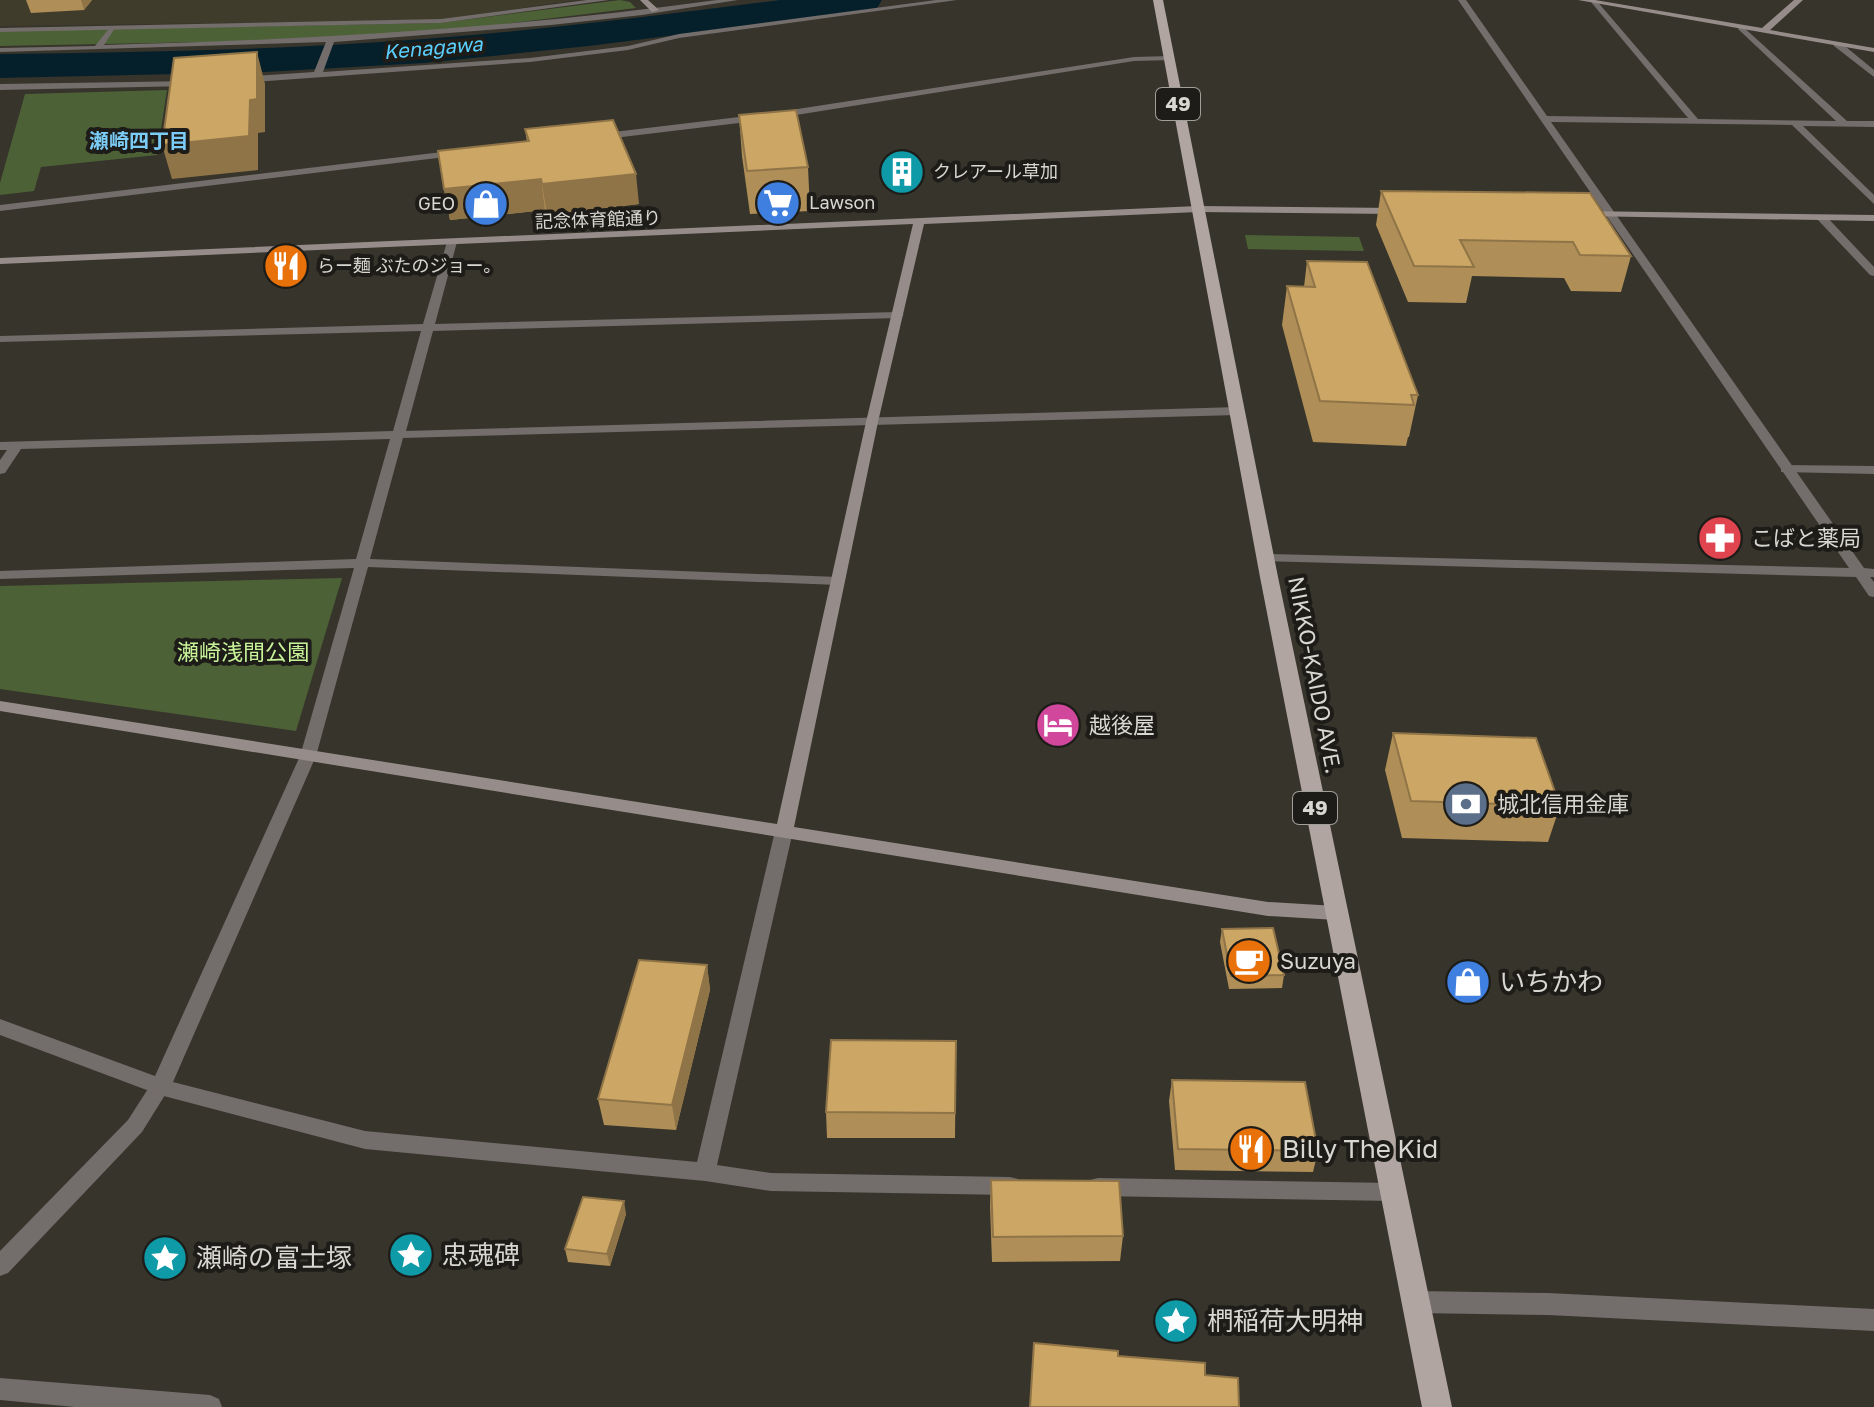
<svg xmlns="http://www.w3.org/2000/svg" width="1874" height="1407" font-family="'Golos Text','Noto Sans JP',sans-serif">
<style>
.built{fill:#403c2c}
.green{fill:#4d6137}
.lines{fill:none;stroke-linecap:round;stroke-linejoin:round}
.river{fill:#06202b;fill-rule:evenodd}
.lane{fill:#736d6b;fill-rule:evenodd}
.street{fill:#736d6b;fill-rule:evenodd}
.secondary{fill:#968d8a;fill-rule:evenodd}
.primary{fill:#b0a5a1;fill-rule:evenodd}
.wall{fill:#af8f57}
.shaded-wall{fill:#8f7447}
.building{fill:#cca665;stroke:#8f7447;stroke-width:2}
.labels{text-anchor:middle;stroke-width:8;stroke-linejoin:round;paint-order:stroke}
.far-poi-label{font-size:18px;fill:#d9d7d1;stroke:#1d1c18;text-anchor:start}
.far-street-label{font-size:18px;fill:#d9d7d1;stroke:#1d1c18}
.far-water-label{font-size:20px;font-style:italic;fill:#5ad0ff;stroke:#1d1c18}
.shield{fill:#1d1c18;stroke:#a19f9a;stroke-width:2}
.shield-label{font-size:20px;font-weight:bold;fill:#d9d7d1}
.far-neighbourhood-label{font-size:20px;font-weight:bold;fill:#7bccf7;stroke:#1d1c18}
.poi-label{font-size:22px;fill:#d9d7d1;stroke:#1d1c18;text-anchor:start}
.park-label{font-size:22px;fill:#c7f298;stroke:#1d1c18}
.street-label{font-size:22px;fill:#d9d7d1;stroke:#1d1c18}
.near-poi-label{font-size:26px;fill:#d9d7d1;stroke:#1d1c18;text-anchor:start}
</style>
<rect width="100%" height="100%" fill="#37342b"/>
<path class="built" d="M0 0H576L438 20 0 26Z"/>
<g class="green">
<path d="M620 0 630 2 636 8 462 29 256 41 0 46V31L440 23Z"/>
<path d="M167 90 157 155 41 167 34 191 0 195V183L25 94Z"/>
<path d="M1245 235 1359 237 1364 251 1248 249Z"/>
<path d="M342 578 296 731 0 689V586Z"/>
</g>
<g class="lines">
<path class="river" d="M780 0H882L877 8 864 11 589 46 424 63 265 72 0 78V54C142 52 283 50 424 39 543 30 662 15 780 0Z"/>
<g class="lane">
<path d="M587 0H609L441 23 0 32V28L441 19Z"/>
<path d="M1786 465 1874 466V474L1781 472V466Z"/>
<path d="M160 1079 167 1081 170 1087 142 1132 8 1273 0 1276V1251L128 1120 153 1081Z"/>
<path d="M0 1378 210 1395 219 1399 222 1407H75L0 1400Z"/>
</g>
<g class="street">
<path d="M717 0H738L642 15 551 25 334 42 323 72 530 58 628 46 679 34 936 0H957L679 38 628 50 530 62 241 83 237 80 241 77 314 72 326 42 0 52V48L95 46 111 26 115 28 104 45C309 40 514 28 717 0Z"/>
<path d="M1458 0H1466L1547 116 1688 118 1591 2 1596 0 1698 119 1836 121 1738 29 1741 25 1847 121H1874V127L1803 126 1874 195V204L1792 125 1551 122 1864 568 1874 569V577H1870L1874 582V597L1869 596 1856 577 1260 561 1258 558 1260 555 1265 554 1849 568Z"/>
<path d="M1834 42H1840L1874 70V77L1834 46Z"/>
<path d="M1170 56H1173V60L1134 61 765 120 597 140 592 137 597 134 765 114 1134 57Z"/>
<path d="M193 81 194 83 190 86 0 90V84Z"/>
<path d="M459 150 462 151V155L0 211V205Z"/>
<path d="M1817 215H1825L1874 267V276L1870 275 1817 219Z"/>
<path d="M452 239 457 242 435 324 898 312 904 315 898 318 433 331 406 431 1238 407 1244 411 1238 415 403 438 370 559 838 577 845 581 838 585 368 567 316 756 173 1082 365 1131 697 1162 775 831 778 827H790L793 831 717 1165 771 1173 1010 1177 1018 1179 1021 1186 1018 1193 1010 1195 771 1191 705 1181 365 1149 160 1095 0 1035V1019L155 1076 300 756 354 568 0 579V571L356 559 390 439 21 449 5 473 0 474V460L7 450H0V442L393 431 421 331 0 342V336L423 324 447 242Z"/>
<path d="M1098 1178 1393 1183 1401 1185 1404 1192 1401 1199 1393 1201 1098 1196 1090 1194 1087 1187 1090 1180Z"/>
<path d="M1416 1291 1548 1293 1874 1309V1331L1548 1315 1416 1313 1408 1309 1404 1302 1408 1295Z"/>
</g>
<g class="secondary">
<path d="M640 0H648L659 10 652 12Z"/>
<path d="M1578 0H1595L1762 28 1794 0H1803L1770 30 1874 48V52Z"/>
<path d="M1198 206 1396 208 1401 211 1396 214 1198 212 924 224 878 422 794 827 1268 902 1336 906 1343 908 1345 913 1343 918 1336 920 1268 916 0 711V701L777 824 866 422 913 224 0 264V258Z"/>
<path d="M1580 211 1874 215V221L1584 216 1579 213Z"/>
</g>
<path class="primary" d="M1153 0H1163L1278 577 1452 1407H1422L1260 577Z"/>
</g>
<g class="wall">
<path d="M26 0H92L84 10 31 13Z"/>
<path d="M739 115 808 167 810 211 750 214 742 156Z"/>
<path d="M525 129 639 204 547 215 545 210 450 220 444 189 527 142Z"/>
<path d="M1381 191 1631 256 1621 292 1571 291 1564 278 1472 276 1466 303 1408 302 1376 225Z"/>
<path d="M1307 261 1418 395 1409 437H1408L1406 446 1313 442 1282 325 1287 286 1304 287Z"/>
<path d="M1393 733 1560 806 1548 842 1402 838 1385 770Z"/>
<path d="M1222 929 1284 975 1282 988 1229 989 1220 942Z"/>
<path d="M707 965 710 990 676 1130 604 1125 598 1099Z"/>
<path d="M956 1041 955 1138H827L826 1112Z"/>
<path d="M1172 1080 1318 1151 1313 1172 1175 1170 1169 1101Z"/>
<path d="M991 1180 1123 1236 1120 1261 992 1262 990 1206Z"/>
<path d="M626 1214 610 1266 568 1262 565 1249Z"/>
</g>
<g class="shaded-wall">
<path d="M81 0H92L84 10Z"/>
<path d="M257 52 265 84V132L258 133V170L172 179 162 145 250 100Z"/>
<path d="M636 174 639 204 547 215 542 184Z"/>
<path d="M541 179 545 210 450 220 444 189Z"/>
<path d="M707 965 710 990 676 1130 672 1105Z"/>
<path d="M624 1201 626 1214 610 1266 607 1254Z"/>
</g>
<g class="building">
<path d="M257 52V99L250 100 249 136 162 145 174 58Z"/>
<path d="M796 110 808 167 747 171 739 115Z"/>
<path d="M613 120 636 174 542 184 541 179 444 189 438 151 529 141 525 129Z"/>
<path d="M1381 191 1590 193 1631 256 1580 255 1573 242 1460 240 1474 267 1414 266Z"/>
<path d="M1307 261 1367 262 1418 395H1411L1414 405 1320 401 1287 286 1315 287Z"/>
<path d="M1393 733 1536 738 1560 806 1411 801Z"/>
<path d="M1273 928 1284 975 1231 976 1222 929Z"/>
<path d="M639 960 707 965 672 1105 598 1099Z"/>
<path d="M831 1040 956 1041 955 1113 826 1112Z"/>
<path d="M1172 1080 1305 1082 1318 1151 1178 1149Z"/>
<path d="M991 1180 1119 1181 1123 1236 993 1237Z"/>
<path d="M583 1197 624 1201 607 1254 565 1249Z"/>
<path d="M1034 1343 1118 1351V1356L1205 1363V1375L1238 1378 1239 1407H1030Z"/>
</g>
<defs>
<g id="building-disc" transform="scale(2.3)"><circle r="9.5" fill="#0f9aa8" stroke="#1d1c18"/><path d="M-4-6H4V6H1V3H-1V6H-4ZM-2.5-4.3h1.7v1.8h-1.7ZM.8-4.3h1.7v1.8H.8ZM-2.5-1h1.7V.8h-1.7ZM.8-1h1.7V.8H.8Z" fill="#fff"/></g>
<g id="supermarket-disc" transform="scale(2.3)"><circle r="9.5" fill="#3f7fe0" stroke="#1d1c18"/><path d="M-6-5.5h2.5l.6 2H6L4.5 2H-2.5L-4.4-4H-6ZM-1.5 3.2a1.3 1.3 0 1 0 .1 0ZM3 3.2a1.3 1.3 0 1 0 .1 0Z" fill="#fff"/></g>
<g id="shop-disc" transform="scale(2.3)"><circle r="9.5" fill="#3f7fe0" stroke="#1d1c18"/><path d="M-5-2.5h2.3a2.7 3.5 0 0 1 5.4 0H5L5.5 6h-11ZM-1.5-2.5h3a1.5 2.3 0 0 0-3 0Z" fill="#fff"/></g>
<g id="restaurant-disc" transform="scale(2.3)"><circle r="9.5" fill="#e8710a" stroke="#1d1c18"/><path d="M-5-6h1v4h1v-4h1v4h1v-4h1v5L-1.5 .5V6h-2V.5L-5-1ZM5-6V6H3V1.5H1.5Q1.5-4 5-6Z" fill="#fff"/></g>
<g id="pharmacy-disc" transform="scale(2.3)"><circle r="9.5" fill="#e0444e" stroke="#1d1c18"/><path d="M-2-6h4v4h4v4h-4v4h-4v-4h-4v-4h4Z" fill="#fff"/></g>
<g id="hotel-disc" transform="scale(2.3)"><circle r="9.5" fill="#d1479c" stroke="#1d1c18"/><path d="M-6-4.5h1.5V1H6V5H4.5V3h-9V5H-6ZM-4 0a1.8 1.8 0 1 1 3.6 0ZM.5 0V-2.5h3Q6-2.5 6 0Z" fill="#fff"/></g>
<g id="bank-disc" transform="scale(2.3)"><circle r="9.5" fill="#5c6f8a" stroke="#1d1c18"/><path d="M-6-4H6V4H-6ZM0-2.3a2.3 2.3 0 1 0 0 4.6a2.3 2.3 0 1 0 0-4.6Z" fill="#fff"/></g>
<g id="cafe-disc" transform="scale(2.3)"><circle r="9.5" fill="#e8710a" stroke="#1d1c18"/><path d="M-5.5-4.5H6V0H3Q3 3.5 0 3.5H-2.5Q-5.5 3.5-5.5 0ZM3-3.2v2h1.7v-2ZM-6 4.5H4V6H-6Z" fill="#fff"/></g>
<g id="sight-disc" transform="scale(2.3)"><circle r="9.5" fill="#0f9aa8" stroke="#1d1c18"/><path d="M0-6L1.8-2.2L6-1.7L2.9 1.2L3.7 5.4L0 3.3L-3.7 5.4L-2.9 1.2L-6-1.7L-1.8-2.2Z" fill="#fff"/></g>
</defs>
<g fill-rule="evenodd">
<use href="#building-disc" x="902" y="172"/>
<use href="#supermarket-disc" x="778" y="203"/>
<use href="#shop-disc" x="486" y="204"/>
<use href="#restaurant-disc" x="286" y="266"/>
<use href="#pharmacy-disc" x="1720" y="538"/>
<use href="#hotel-disc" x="1058" y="725"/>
<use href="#bank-disc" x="1466" y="804"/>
<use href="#cafe-disc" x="1249" y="961"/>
<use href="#shop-disc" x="1468" y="982"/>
<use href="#restaurant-disc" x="1251" y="1149"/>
<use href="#sight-disc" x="411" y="1255"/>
<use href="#sight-disc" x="165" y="1258"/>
<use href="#sight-disc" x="1176" y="1321"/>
</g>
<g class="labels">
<g class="far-poi-label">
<text x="933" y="178">クレアール草加</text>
<text x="809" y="209">Lawson</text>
<text x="455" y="210" text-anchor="end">GEO</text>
<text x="317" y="272">らー麺 ぶたのジョー。</text>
</g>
<g class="far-street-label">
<text transform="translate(598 220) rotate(-2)" y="6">記念体育館通り</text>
</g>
<g class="far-water-label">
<text transform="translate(433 48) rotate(-5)" y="7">Kenagawa</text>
</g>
<g class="shield">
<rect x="1156" y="88" width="44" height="32" rx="6"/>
<rect x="1293" y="792" width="44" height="32" rx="6"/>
</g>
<g class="shield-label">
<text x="1178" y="111">49</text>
<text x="1315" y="815">49</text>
</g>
<g class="far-neighbourhood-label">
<text x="139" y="148">瀬崎四丁目</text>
</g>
<g class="poi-label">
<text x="1751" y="546">こばと薬局</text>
<text x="1089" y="733">越後屋</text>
<text x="1497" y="812">城北信用金庫</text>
<text x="1280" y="969">Suzuya</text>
</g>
<g class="park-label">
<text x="243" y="660">瀬崎浅間公園</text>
</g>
<g class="street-label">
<text transform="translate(1315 675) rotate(79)" y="8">NIKKO-KAIDO AVE.</text>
</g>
<g class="near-poi-label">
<text x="1499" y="991">いちかわ</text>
<text x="1282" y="1158">Billy The Kid</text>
<text x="442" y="1264">忠魂碑</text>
<text x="196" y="1267">瀬崎の富士塚</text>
<text x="1207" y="1330">椚稲荷大明神</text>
</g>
</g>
</svg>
